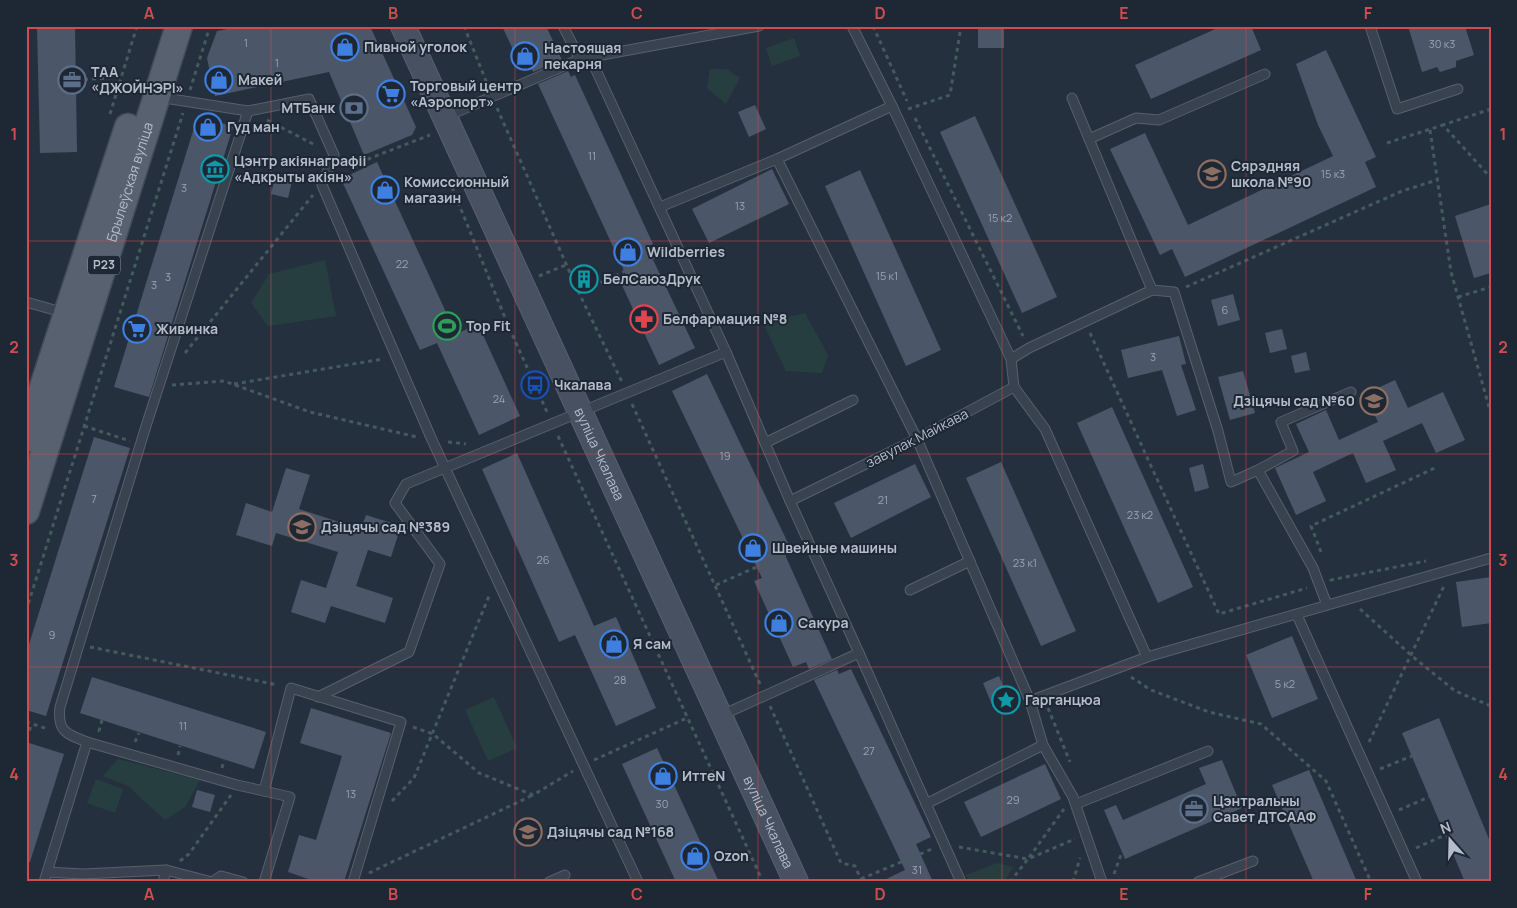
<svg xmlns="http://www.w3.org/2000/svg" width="1517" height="908" font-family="Manrope,sans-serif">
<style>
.green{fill:#273e40}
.building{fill:#4b5768}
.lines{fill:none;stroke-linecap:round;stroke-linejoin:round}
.lane-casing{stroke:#57606d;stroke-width:11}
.secondary-casing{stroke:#57606d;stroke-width:26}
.primary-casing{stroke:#424b58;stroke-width:29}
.path{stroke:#455a5d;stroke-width:3;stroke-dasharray:4 4;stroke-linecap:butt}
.lane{stroke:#39424f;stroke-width:9}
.secondary{stroke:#475162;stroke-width:24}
.primary{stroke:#57616f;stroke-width:26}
.grid{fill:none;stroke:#ce4d50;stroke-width:1;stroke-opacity:0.55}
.labels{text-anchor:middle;stroke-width:4;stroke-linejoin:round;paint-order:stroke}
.number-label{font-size:11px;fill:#9aa4b2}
.shield{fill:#1e2734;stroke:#88909d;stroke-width:1}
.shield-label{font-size:12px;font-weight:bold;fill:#b5bdca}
.poi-label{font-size:14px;font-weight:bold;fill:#b5bdca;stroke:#1e2734;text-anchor:start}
.street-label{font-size:14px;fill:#b5bdca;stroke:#1e2734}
.neatline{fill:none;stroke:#ce4d50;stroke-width:2}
.grid-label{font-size:16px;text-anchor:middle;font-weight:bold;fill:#ce4d50}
</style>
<rect width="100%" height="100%" fill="#25303f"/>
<g class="green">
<path d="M794 38 800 56 772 66 766 48Z"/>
<path d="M710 69H726L740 78 726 104 707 88Z"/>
<path d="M325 260 336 316 268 326 251 303 269 274Z"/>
<path d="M805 313 828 355 822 373 786 371 763 323Z"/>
<path d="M494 697 517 748 488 761 465 710Z"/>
<path d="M118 759 200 780 185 807 165 820 128 786 103 776Z"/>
<path d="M96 779 123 789 115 813 87 803Z"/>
<path d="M997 863 1013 867 1004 882H969L966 875Z"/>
</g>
<g class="building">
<path d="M37 26H75L77 152 40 153Z"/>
<path d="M242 26H370L416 127 412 135 364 155 329 72 215 96 207 58 217 31Z"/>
<path d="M502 26H546L562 60 533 72 531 67 523 71Z"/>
<rect x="978" y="26" width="26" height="22"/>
<path d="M1222 26H1251L1261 50 1151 99 1135 65Z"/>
<path d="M1408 26H1465L1474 55 1456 61V67L1440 72 1437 67 1422 72Z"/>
<path d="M1326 50 1376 157 1365 162 1376 187 1185 277 1172 249 1160 255 1110 149 1145 133 1188 225 1333 156 1318 125 1296 64Z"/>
<path d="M568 71 571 77 575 75 653 244 647 247 695 348 659 365 620 281 627 277 538 84Z"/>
<path d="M755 105 766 129 749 137 738 112Z"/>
<path d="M198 115 233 127 149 397 114 387Z"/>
<path d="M975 116 1057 297 1022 313 940 132Z"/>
<path d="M377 162 456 334 478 324 520 416 479 435 437 343 420 350 341 179Z"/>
<path d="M772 169 789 204 709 243 692 209Z"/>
<path d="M860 170 941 350 906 366 825 186Z"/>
<path d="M276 173 293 177 288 198 271 194Z"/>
<path d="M1491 204V273L1474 278 1455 216Z"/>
<path d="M1233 294 1240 320 1218 326 1211 300Z"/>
<path d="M1282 329 1287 349 1270 353 1265 333Z"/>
<path d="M1179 336 1186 364 1181 365 1196 410 1177 416 1162 370 1128 378 1121 350Z"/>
<path d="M1306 352 1310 370 1295 373 1291 356Z"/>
<path d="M1243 371 1255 413 1230 420 1218 377Z"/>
<path d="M707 374 788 543 781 546 832 659 809 669 806 662 793 667 754 581 762 578 672 391Z"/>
<path d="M1395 380 1408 408 1443 392 1465 440 1436 453 1422 423 1383 441 1396 470 1366 483 1353 453 1313 472 1326 501 1296 515 1275 468 1309 452 1296 424 1326 410 1339 440 1378 422 1365 394Z"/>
<path d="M1112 407 1193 587 1158 603 1077 423Z"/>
<path d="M94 437 130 448 46 716 26 710V654Z"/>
<path d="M517 453 594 626 616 617 656 708 616 726 575 635 559 642 482 469Z"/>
<path d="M1001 462 1076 631 1041 646 966 478Z"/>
<path d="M915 464 931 497 851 538 834 503Z"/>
<path d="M1203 464 1209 488 1195 492 1189 468Z"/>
<path d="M286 468 310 475 299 509 361 529 366 515 401 526 391 557 368 550 356 586 393 598 385 623 331 606 325 623 291 612 301 580 326 588 338 552 276 533 272 546 236 535 246 503 272 512Z"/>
<path d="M1491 577V623L1462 627 1456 582Z"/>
<path d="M1292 636 1318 699 1272 718 1246 655Z"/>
<path d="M851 669 931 837 916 844 933 882H880L905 870 814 680 837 670 839 674Z"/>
<path d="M999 676 1009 701 993 707 983 683Z"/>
<path d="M92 677 266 732 254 769 80 713Z"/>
<path d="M311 708 391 733 344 882H317L288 872 299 835 316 840 342 756 300 743Z"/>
<path d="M1439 718 1491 844V882H1465L1402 733Z"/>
<path d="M26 742 64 754 30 862H26Z"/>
<path d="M657 748 719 882H676L632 786 622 764Z"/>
<path d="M1222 760 1242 808 1125 859 1104 810 1116 805 1123 820 1206 784 1199 768Z"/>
<path d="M1045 764 1061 799 981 837 964 802Z"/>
<path d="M1309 770 1322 800 1357 882H1314L1272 785Z"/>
<path d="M197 790 215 795 210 812 192 807Z"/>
</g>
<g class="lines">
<g class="lane-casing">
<g id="lane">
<path d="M563 26 580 59 759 26"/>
<path d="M852 26 892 106 1011 359 1014 387"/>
<path d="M1370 26 1397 109 1458 89"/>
<path d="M590 57 726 352 790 501"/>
<path d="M158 97 248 111 309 99 334 155 322 185 432 440 638 882"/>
<path d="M1072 98 1152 290"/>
<path d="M892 106 777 159 917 439 1030 701"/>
<path d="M445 117 580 59"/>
<path d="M1089 139 1136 118 1159 120 1265 74"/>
<path d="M660 207 777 159"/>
<path d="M26 302 65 313"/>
<path d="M1011 359 1029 348 1152 290 1174 292 1218 431 1231 482 1258 470 1293 451 1281 422 1351 392"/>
<path d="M1014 387 1045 429 1147 657"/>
<path d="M765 443 853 400"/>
<path d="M1258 470 1313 568 1327 605"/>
<path d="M910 590 970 561"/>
<path d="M1297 615 1417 882"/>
<path d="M859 653 961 882"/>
<path d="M318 697 409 652 440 564 395 503 406 484 726 352"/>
<path d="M720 716 859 653 790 501 917 439 1014 387"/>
<path d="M87 742 237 785 264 791"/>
<path d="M926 804 1043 745"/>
<path d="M1076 804 1208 751"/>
<path d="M47 872 83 874 166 870 212 882"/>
<path d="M44 882 87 742C66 734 57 731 60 707L146 426 248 111"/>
<path d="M163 882 166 870"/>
<path d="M212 882 221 876 243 882"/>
<path d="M264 882 290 797 264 791 291 688 401 722 353 882"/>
<path d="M549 882 565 875"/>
<path d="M1102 882 1073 797 1043 745 1030 701 1147 657 1491 558"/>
<path d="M1198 882 1253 861"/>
</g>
</g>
<g class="secondary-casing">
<g id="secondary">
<path id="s1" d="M403 26 796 882"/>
</g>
</g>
<g class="primary-casing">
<g id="primary">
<path d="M26 439 128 127"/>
<path id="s2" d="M26 511 179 26"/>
</g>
</g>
<g class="path">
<path d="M464 26 488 86"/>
<path d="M873 26 907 101"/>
<path d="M76 80 121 77"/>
<path d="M190 90 210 26"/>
<path d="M497 108 579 293 622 382"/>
<path d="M908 109 950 95 961 26"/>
<path d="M1491 109 1443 125 1491 178"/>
<path d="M110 114 137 26"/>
<path d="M915 118 1023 336"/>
<path d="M267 120 315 145"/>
<path d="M1430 130 1451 272 1491 414"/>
<path d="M1387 143 1443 125"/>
<path d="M345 160 355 164 430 135"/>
<path d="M452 187 508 325 547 412"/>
<path d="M539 276 566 265"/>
<path d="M1186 287 1402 191 1437 180"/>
<path d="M579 293 665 252"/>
<path d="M1458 297 1491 287"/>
<path d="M1090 333 1219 614 1307 588"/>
<path d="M185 353 313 195"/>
<path d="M234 384 383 359"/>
<path d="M172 385 224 381 310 412 417 437"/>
<path d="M632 404 760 684"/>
<path d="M84 426 130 441"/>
<path d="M558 436 763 882"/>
<path d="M448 442 466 444"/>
<path d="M1321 552 1311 526 1437 467"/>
<path d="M1331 579V580L1426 561"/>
<path d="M716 585 797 549"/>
<path d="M1360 609 1412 656 1455 691 1491 706"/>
<path d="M26 611 183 113"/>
<path d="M90 647 278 685"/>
<path d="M1131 677 1151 690 1209 712 1261 724 1326 781 1371 882"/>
<path d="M770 706 841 863 855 866 862 882"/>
<path d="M1048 708 1070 762"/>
<path d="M102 720 99 731 102 732"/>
<path d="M26 722 48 729"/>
<path d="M413 727 433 734 479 773 533 795 573 771"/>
<path d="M26 738 32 724"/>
<path d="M135 742 139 733"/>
<path d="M1369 742 1444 586"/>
<path d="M178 755 180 746"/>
<path d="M594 760 687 718"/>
<path d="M222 768 224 760"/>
<path d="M1380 769 1412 756"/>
<path d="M392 801 414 778 489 596"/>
<path d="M1399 810 1429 797"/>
<path d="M959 847 1028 859 1064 809"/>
<path d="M1416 848 1445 835"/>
<path d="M180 861 189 854 231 795"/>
<path d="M369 873 533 795"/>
<path d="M1114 874 1122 852"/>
<path d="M861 879 932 849"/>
<path d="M1010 882 1028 859 1075 839"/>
<path d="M1073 882 1080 858"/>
<path d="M1457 882 1464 879"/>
</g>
<use href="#lane" class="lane"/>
<use href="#secondary" class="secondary"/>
<use href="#primary" class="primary"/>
</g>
<path class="grid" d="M271 26V882M515 26V882M758 26V882M1002 26V882M1246 26V882M26 241H1491M26 454H1491M26 667H1491"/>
<defs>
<g id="shop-ring" transform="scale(1.4375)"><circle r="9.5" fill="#1e2734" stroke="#3f7fe0" stroke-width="1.5"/><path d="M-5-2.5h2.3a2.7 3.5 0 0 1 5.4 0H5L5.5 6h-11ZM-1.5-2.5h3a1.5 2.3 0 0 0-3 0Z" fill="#3f7fe0"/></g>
<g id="office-ring" transform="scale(1.4375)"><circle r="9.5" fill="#1e2734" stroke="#5c6f8a" stroke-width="1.5"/><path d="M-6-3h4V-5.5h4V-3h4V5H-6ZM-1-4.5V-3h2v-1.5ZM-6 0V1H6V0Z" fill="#5c6f8a"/></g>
<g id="supermarket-ring" transform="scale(1.4375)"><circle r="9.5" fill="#1e2734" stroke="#3f7fe0" stroke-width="1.5"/><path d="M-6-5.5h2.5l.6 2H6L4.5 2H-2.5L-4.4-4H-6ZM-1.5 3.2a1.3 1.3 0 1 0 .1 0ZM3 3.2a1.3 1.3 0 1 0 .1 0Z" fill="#3f7fe0"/></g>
<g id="bank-ring" transform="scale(1.4375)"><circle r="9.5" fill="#1e2734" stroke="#5c6f8a" stroke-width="1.5"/><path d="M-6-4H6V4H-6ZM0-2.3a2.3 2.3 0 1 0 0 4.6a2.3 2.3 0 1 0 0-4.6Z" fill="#5c6f8a"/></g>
<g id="museum-ring" transform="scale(1.4375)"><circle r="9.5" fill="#1e2734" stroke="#0f9aa8" stroke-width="1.5"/><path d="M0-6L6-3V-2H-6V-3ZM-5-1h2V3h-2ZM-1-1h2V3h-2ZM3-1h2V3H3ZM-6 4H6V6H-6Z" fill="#0f9aa8"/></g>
<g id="school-ring" transform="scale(1.4375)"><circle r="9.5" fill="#1e2734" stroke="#8d6e63" stroke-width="1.5"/><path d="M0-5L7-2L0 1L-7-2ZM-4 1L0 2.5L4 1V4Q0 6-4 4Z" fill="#8d6e63"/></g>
<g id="building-ring" transform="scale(1.4375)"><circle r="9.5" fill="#1e2734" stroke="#0f9aa8" stroke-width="1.5"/><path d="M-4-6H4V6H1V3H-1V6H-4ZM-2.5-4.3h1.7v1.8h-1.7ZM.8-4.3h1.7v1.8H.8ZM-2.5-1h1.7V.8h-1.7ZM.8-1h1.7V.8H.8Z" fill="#0f9aa8"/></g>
<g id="pharmacy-ring" transform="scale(1.4375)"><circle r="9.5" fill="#1e2734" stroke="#e0444e" stroke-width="1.5"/><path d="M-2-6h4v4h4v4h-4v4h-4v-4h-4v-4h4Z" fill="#e0444e"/></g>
<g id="stadium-ring" transform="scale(1.4375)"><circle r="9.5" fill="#1e2734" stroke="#2e9e5b" stroke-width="1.5"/><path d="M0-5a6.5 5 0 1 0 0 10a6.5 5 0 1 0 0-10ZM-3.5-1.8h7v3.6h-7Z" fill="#2e9e5b"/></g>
<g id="bus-ring" transform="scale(1.4375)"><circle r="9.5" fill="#1e2734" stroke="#1a4fb4" stroke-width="1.5"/><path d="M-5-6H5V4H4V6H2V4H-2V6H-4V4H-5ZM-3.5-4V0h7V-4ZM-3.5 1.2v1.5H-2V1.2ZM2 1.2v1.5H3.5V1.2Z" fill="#1a4fb4"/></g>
<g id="sight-ring" transform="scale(1.4375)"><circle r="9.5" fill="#1e2734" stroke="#0f9aa8" stroke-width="1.5"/><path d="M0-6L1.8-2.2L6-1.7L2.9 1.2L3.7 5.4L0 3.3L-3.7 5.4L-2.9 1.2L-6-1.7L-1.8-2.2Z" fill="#0f9aa8"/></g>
</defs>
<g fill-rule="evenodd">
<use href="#shop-ring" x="345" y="47"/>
<use href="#shop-ring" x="525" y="56"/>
<use href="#office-ring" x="72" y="80"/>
<use href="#shop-ring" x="219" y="80"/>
<use href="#supermarket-ring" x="391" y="94"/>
<use href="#bank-ring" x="354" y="108"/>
<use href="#shop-ring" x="208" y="127"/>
<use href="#museum-ring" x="215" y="169"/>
<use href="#school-ring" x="1212" y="174"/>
<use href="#shop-ring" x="385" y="190"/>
<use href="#shop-ring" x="628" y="252"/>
<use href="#building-ring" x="584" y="279"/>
<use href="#pharmacy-ring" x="644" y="319"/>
<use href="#stadium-ring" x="447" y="326"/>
<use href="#supermarket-ring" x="137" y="329"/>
<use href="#bus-ring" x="535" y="385"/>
<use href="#school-ring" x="1374" y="401"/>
<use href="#school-ring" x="302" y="527"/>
<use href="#shop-ring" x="753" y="548"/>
<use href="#shop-ring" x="779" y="623"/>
<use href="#shop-ring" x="614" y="644"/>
<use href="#sight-ring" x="1006" y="700"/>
<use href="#shop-ring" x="663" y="776"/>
<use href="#office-ring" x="1194" y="809"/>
<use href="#school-ring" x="528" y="832"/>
<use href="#shop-ring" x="695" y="856"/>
</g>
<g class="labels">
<g class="number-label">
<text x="246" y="47">1</text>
<text x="1442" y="48">30 к3</text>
<text x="277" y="67">1</text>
<text x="592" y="160">11</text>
<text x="1333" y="178">15 к3</text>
<text x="184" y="192">3</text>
<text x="740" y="210">13</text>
<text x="1000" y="222">15 к2</text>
<text x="402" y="268">22</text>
<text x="887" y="280">15 к1</text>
<text x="168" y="281">3</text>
<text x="154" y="289">3</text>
<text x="1225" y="314">6</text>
<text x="1153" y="361">3</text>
<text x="499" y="403">24</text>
<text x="725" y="460">19</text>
<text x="94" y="503">7</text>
<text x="883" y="504">21</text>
<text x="1140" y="519">23 к2</text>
<text x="543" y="564">26</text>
<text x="1025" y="567">23 к1</text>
<text x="52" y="639">9</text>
<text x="620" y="684">28</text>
<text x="1285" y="688">5 к2</text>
<text x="183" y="730">11</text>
<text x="869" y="755">27</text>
<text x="351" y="798">13</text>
<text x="1013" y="804">29</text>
<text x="662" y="808">30</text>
<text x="917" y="874">31</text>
</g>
<rect class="shield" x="88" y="255.5" width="32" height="19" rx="4"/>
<g class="shield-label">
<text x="104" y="269">Р23</text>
</g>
<g class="poi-label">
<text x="364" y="52">Пивной уголок</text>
<text x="544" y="53">Настоящая<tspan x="544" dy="16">пекарня</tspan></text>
<text x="91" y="77">ТАА<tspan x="91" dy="16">«ДЖОЙНЭРI»</tspan></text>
<text x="238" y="85">Макей</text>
<text x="410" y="91">Торговый центр<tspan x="410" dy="16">«Аэропорт»</tspan></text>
<text x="335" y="113" text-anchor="end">МТБанк</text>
<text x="227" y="132">Гуд ман</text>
<text x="234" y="166">Цэнтр акіянаграфіі<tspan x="234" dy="16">«Адкрыты акіян»</tspan></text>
<text x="1231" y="171">Сярэдняя<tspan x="1231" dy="16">школа №90</tspan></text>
<text x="404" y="187">Комиссионный<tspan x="404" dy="16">магазин</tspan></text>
<text x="647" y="257">Wildberries</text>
<text x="603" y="284">БелСаюзДрук</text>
<text x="663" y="324">Белфармация №8</text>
<text x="466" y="331">Top Fit</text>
<text x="156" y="334">Живинка</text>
<text x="554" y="390">Чкалава</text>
<text x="1355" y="406" text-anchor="end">Дзіцячы сад №60</text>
<text x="321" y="532">Дзіцячы сад №389</text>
<text x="772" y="553">Швейные машины</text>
<text x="798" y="628">Сакура</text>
<text x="633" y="649">Я сам</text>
<text x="1025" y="705">Гарганцюа</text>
<text x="682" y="781">ИттеN</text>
<text x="1213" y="806">Цэнтральны<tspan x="1213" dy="16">Савет ДТСААФ</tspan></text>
<text x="547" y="837">Дзіцячы сад №168</text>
<text x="714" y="861">Ozon</text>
</g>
<g class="street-label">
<text dy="5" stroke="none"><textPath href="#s2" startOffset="345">Брылеўская вуліца</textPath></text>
<text transform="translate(917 438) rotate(-27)" y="5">завулак Майкава</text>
<text dy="5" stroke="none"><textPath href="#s1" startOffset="471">вуліца Чкалава</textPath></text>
<text dy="5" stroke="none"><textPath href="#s1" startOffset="876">вуліца Чкалава</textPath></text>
</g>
</g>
<rect width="1517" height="908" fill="none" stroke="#1e2734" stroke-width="55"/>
<g transform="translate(1450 840) rotate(340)" stroke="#1e2734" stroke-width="4" paint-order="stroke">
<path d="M0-4L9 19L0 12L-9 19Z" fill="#b5bdca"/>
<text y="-8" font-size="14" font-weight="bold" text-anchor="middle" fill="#b5bdca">N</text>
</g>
<rect x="28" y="28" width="1462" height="852" class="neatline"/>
<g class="grid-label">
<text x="149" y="19">A</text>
<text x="393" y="19">B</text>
<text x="637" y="19">C</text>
<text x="880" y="19">D</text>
<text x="1124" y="19">E</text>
<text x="1368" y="19">F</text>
<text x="14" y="140">1</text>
<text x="1503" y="140">1</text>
<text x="14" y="353">2</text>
<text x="1503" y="353">2</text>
<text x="14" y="566">3</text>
<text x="1503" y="566">3</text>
<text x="14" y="780">4</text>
<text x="1503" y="780">4</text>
<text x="149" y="900">A</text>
<text x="393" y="900">B</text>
<text x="637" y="900">C</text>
<text x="880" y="900">D</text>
<text x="1124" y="900">E</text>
<text x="1368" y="900">F</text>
</g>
</svg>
